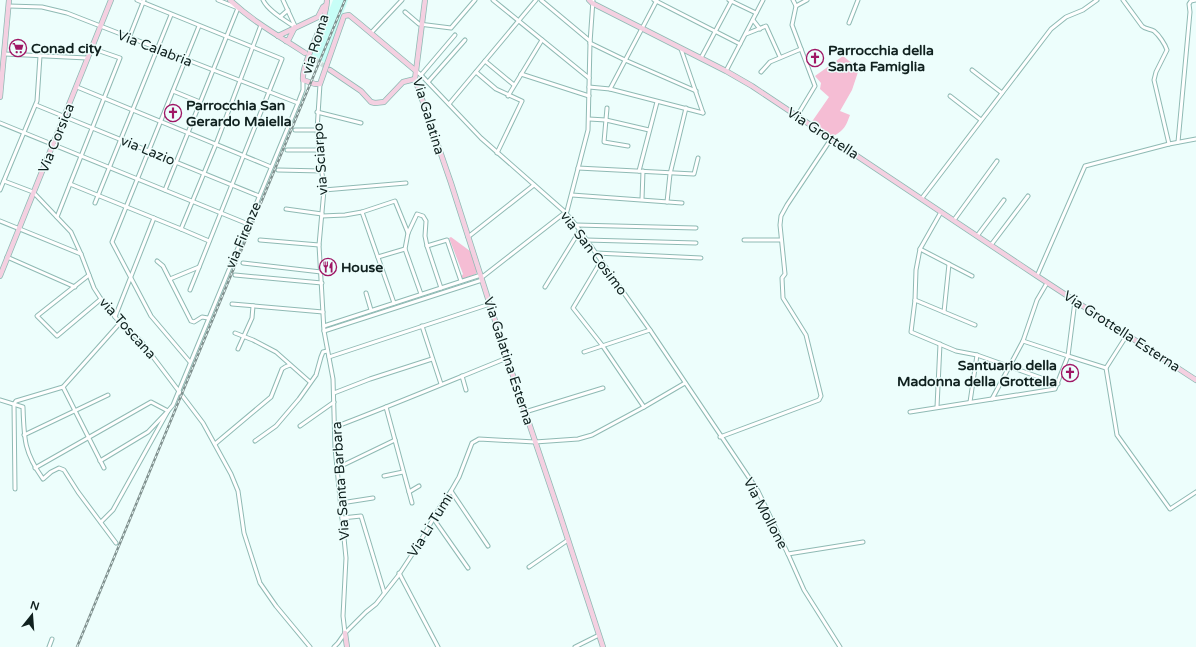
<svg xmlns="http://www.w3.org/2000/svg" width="1196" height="647" font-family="'Varela Round',sans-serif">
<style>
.built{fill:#c7fef7}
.green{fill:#f5bdd4}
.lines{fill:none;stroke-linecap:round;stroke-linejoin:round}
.secondary-tunnel{stroke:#ccdddb;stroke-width:4.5;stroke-dasharray:4.5 2;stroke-linecap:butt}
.street-casing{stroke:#8fbab4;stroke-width:5}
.secondary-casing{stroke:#8fbab4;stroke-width:6}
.street{stroke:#fff;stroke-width:3}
.secondary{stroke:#f4d0e1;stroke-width:4.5}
.rail-casing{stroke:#80918f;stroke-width:2.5}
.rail{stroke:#edfefc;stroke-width:1;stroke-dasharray:3;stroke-linecap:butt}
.labels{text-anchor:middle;stroke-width:3;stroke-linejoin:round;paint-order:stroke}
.street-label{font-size:14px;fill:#10211f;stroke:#edfefc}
.poi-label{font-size:14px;font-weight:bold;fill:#10211f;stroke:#edfefc;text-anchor:start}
</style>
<rect width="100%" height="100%" fill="#edfefc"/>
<path class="built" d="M333 0H348L325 63 312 54Z"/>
<g class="green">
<path d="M843 56 859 69 852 90 840 111 850 115C848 120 846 127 841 131 839 133 836 134 833 137L811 123 829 97 820 89 821 83 815 76Z"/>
<path d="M451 237 470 251 477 271 476 274 462 279 461 277 463 274 449 238Z"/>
</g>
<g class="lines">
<path class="secondary-tunnel" d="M305 53 329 69"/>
<g class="street-casing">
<g id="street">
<path d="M137 0 282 59 190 290"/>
<path d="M263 0C268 11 286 21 295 27"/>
<path d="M283 0 295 26"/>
<path d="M493 0 589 78"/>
<path d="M541 0 590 41"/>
<path d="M654 0 740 44"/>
<path d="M729 0 756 13"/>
<path d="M793 0 796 6"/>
<path d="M1123 0 1142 26C1145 29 1150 29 1154 31 1159 35 1165 44 1167 50L1156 72 1154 80 1169 144"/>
<path d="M9 6 42 7 67 13 298 103"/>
<path d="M405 12 419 24 451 28 475 0"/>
<path d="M280 17 288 10"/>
<path d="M753 20 760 29"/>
<path d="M849 23 858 0"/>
<path d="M371 33 402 0"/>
<path d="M746 34 766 26 780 57"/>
<path d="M129 38 144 0"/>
<path d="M590 43 625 60 696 91"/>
<path d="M681 49 703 113"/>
<path d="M5 54 87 58"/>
<path d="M701 58 732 0"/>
<path d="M485 61 514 85"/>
<path d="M972 70 1002 93"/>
<path d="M416 71 421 75 481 138 565 212 576 225 650 330 758 491 788 554 804 590 840 647"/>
<path d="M726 71 763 0"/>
<path d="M476 72 496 89 522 101 497 153"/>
<path d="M761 72 770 62 801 49"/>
<path d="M521 74 589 96"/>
<path d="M421 75 455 35"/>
<path d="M428 82 465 40"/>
<path d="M320 84 317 130 324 190 319 245 324 331 333 379 335 448 346 558 343 616 345 633"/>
<path d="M77 87 271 167"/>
<path d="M589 87 610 89 703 113"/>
<path d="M610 89 657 0"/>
<path d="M173 91 200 102"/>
<path d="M508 96 542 40"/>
<path d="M950 96 981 120"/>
<path d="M449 104 536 0"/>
<path d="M36 105 259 196"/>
<path d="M607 108 604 142 628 146"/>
<path d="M317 112 361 123"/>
<path d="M797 116 815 86 792 25 796 6 807 0"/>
<path d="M589 119 606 120 649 130"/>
<path d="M0 123 248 224"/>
<path d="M295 130H317"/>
<path d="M1178 142 1190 12 1189 4 1191 1 1196 0"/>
<path d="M287 150H320"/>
<path d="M578 168 694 174 698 158"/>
<path d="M278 170 322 171"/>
<path d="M639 171 657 102"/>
<path d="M4 181 33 192 71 232 81 254 94 288 101 299 120 323 141 341 203 423 231 474 238 491 244 533 260 583 276 606 310 647"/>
<path d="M70 184 181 229 209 241"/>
<path d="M0 190 37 101 40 56"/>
<path d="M165 190 238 8 218 0"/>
<path d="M324 190 406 183"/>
<path d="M572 195 682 203"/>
<path d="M922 198 1051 29 1066 17 1083 10 1097 0"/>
<path d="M642 199 643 171"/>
<path d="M667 202 670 174 686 108"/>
<path d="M95 203 171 15"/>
<path d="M286 209 322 214"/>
<path d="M362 212 394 303"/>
<path d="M941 212 920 249 916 270 915 300 911 332 956 351 977 355 1058 384"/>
<path d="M322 216 345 215 362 212 395 201 408 233"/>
<path d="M57 217 70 184 120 58 91 48"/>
<path d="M954 220 997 161"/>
<path d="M0 221 81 254"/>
<path d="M576 225 696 228"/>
<path d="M181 229 216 144 261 25"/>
<path d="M977 236 1004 200"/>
<path d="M468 237 534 185"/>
<path d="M260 240 319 245"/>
<path d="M586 240 696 243"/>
<path d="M744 240H781"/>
<path d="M991 245 1028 196"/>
<path d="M427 246 447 240 461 281"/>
<path d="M920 249 972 276"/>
<path d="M596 253 701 258"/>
<path d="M7 257 75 287"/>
<path d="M378 257 405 249"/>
<path d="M157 261 163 266 191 321 194 322 202 317 208 318"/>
<path d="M243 263 321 272"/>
<path d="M89 275 37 316 57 336 101 299"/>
<path d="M235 275 322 283"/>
<path d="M1037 276 1085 166 1169 144 1196 139"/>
<path d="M481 278 567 211 588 130 590 43 593 0"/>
<path d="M170 279 199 267"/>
<path d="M545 287 580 230"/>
<path d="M366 293 371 310"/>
<path d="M421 294 405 249 408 233 417 214 423 216 426 221 425 236 427 246 441 288"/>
<path d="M915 300 975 325"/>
<path d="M232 304 323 312"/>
<path d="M944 312 949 264"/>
<path d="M115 317 154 218"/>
<path d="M324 326 481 275"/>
<path d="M422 326 441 384"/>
<path d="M324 331 482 280"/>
<path d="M235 333 253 340 276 352 310 382"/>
<path d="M1127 335 1106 368 1117 435 1170 509 1196 492"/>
<path d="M1023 341 1068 356 1075 301"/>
<path d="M238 349 252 318 253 306"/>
<path d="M584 352 650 330"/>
<path d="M329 357 490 304"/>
<path d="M190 362 151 316 112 242 199 26"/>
<path d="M462 376 466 390"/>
<path d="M63 387 104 468"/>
<path d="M334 393 370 379 432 359"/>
<path d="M992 399 1023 341 1037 300 1047 283"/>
<path d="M0 400 23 407C24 439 24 452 43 479L51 472 59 468 64 470 78 492 116 543"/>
<path d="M970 402 977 355"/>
<path d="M386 407 412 503"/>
<path d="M644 407 685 383"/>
<path d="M937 407 940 344"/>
<path d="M525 412 603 388"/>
<path d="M910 412 1055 389 1068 356 1106 368"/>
<path d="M300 426 334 402"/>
<path d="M335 427C393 405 450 381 507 358"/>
<path d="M24 435 108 395"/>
<path d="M720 437 819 400 821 396 806 335 783 298 782 278 785 274 780 225 781 216 787 205 831 139"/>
<path d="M255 441 276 426 299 399 316 375 321 357 323 352 327 351"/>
<path d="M215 444 271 397 282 369 285 367 290 365"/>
<path d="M100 461 148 432 168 411 173 405 298 103 303 90V80"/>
<path d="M35 468 151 402 168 411 113 510 101 522"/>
<path d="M337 468 395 440"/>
<path d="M384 476 403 472"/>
<path d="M15 489 14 404 16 401 63 387 120 323"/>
<path d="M451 491 488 546"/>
<path d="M409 492 419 486"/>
<path d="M341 503 373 498"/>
<path d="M342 518 361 516 384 592"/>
<path d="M433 518 468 568"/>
<path d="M788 554 863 542"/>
<path d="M529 567 568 540"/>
<path d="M399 573 438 647"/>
<path d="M49 647 52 639"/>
<path d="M334 647 338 643 345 633 366 612 376 604 398 576 417 547 440 507 451 491 459 477 472 443 479 439 535 442 578 439 592 435 644 407 602 345 573 308 601 261"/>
<path d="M575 647 599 635"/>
</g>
</g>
<g class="secondary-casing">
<g id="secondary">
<path d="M230 0C252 21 279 36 305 53"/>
<path d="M327 0C326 18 316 36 310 52 307 61 302 70 303 80L315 84H320L344 16 349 15 360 24 416 71 415 79 451 183 507 358 559 512 603 647"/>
<path d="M589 0 592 3 726 71 752 86 1037 276 1196 380"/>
<path d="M278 36 318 17 323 7 326 5"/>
<path d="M286 41 289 39 295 27"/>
<path d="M330 70 361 91 371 102 375 103 384 102 403 82 415 79"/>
<path d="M416 71 425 0"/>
<path d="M0 97 9 0"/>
<path d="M0 276 111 0"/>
<path d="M345 633 347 647"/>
</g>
</g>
<use href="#street" class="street"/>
<use href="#secondary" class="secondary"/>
<g class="rail-casing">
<path id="rail" d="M77 647 345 0"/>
</g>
<use href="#rail" class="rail"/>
</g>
<defs>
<g id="supermarket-ring" transform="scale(0.9)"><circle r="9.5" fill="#edfefc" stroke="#9f1765" stroke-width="1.5"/><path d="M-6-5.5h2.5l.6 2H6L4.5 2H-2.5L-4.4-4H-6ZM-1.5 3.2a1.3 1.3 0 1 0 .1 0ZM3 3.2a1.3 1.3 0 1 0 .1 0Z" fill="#9f1765"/></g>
<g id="church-ring" transform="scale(0.9)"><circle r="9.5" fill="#edfefc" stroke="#9f1765" stroke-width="1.5"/><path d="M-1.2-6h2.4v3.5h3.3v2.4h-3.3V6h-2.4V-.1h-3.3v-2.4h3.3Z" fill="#9f1765"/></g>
<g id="restaurant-ring" transform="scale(0.9)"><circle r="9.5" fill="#edfefc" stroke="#9f1765" stroke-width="1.5"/><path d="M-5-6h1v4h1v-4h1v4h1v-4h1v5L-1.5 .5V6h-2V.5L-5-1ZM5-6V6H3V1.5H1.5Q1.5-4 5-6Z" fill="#9f1765"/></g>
</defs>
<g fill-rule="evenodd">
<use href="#supermarket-ring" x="18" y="48"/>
<use href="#church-ring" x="815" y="58"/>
<use href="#church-ring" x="173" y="113"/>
<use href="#restaurant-ring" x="328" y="267"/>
<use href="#church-ring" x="1070" y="373"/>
</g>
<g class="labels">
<g class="street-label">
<text transform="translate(315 44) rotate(-73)" y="5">via Roma</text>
<text transform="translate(155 48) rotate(21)" y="5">Via Calabria</text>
<text transform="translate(429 116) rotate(73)" y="5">Via Galatina</text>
<text transform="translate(823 133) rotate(33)" y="5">Via Grottella</text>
<text transform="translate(56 138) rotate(-68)" y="5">Via Corsica</text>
<text transform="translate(148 150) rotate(22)" y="5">via Lazio</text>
<text transform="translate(320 159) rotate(-94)" y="5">via Sciarpo</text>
<text transform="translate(243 235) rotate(-67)" y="5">via Firenze</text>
<text transform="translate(594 253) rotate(53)" y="5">via San Cosimo</text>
<text transform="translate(128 328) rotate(48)" y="5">via Toscana</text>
<text transform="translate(1122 331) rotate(33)" y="5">Via Grottella Esterna</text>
<text transform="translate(509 361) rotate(72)" y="5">Via Galatina Esterna</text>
<text transform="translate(340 481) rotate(-94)" y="5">Via Santa Barbara</text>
<text transform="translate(766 513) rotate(62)" y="5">Via Mollone</text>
<text transform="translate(430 525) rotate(-58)" y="5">Via Li Tumi</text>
</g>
<g class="poi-label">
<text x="31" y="53">Conad city</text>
<text x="828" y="55">Parrocchia della<tspan x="828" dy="16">Santa Famiglia</tspan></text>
<text x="186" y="110">Parrocchia San<tspan x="186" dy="16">Gerardo Maiella</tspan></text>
<text x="341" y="272">House</text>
<text x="1057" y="370" text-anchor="end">Santuario della<tspan x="1057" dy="16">Madonna della Grottella</tspan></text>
</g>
</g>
<g transform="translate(32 615) rotate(17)" stroke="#edfefc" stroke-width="3" paint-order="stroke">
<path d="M0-3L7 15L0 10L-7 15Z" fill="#10211f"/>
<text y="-6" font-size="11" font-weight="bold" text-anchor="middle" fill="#10211f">N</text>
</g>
</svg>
